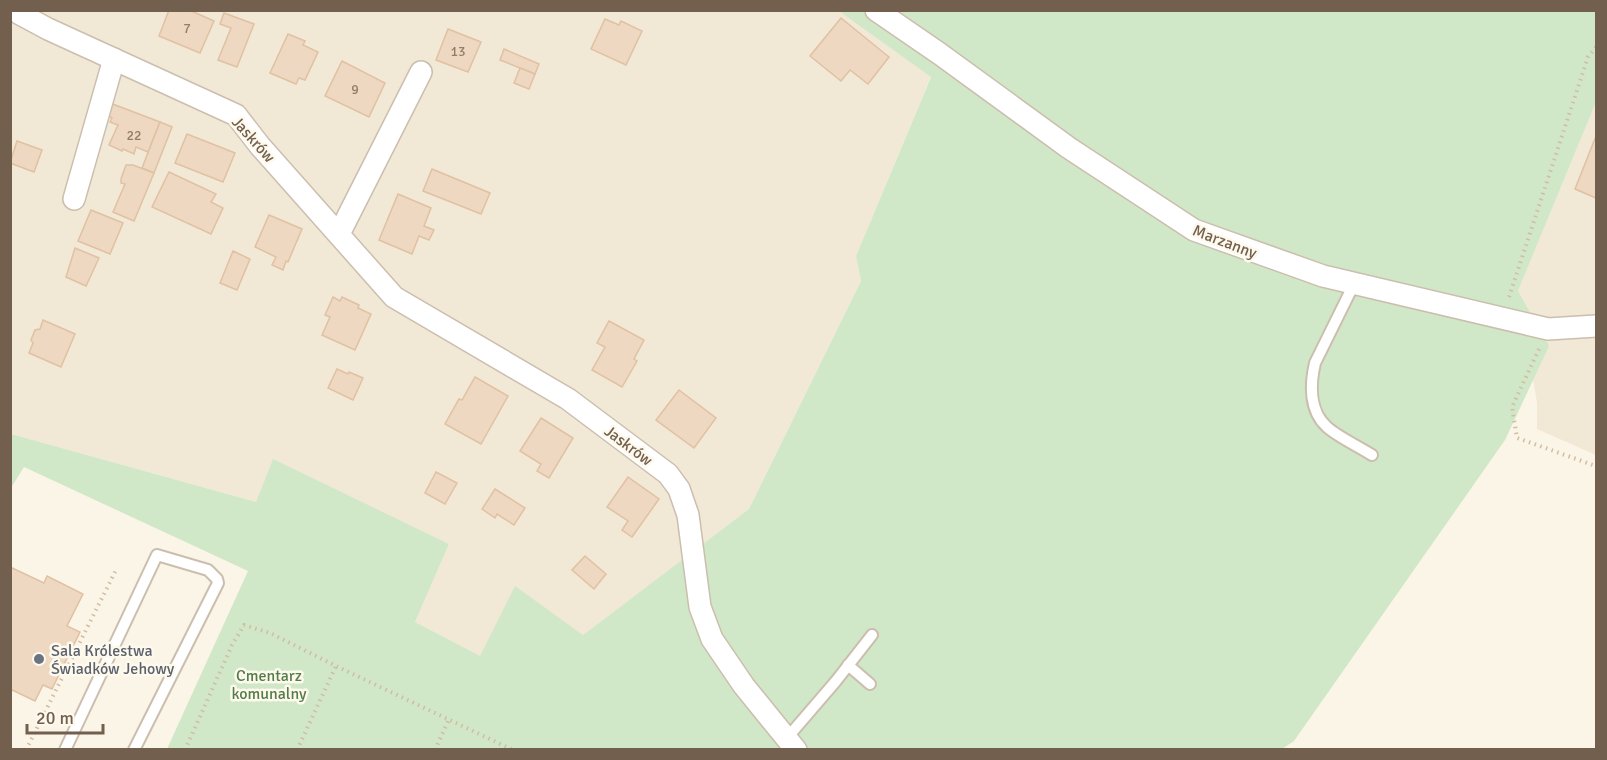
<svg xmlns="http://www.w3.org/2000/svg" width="1607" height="760" font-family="Signika,sans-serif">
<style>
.residential{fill:#f2e8d6}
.green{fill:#d0e8c7}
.building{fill:#eed8c1;stroke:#e0c1a2;stroke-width:1.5}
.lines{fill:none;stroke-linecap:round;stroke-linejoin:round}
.service-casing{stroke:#ccbeae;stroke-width:14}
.minor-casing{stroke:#ccbeae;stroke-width:24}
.path{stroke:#d3bca4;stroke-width:4;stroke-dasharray:1.5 4.5;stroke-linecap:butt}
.service{stroke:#fff;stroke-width:10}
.minor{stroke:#fff;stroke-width:21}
.worship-dot{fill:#6b7280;stroke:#fef9ed;stroke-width:2}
.labels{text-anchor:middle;stroke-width:5;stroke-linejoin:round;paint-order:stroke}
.number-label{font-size:14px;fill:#927d6a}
.street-label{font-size:16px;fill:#735f4d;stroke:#fef9ed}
.worship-label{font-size:16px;fill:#5b616d;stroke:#fef9ed;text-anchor:start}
.park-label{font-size:16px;fill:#537d49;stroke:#fef9ed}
</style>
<rect width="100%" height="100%" fill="#fbf5e7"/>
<g class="residential">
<path d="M10 11H855L931 76 856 256 861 281 749 509 583 635 515 587 480 657 415 622 449 544 273 460 256 502 11 434Z"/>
<path d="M1596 102V455L1537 429V403L1518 291Z"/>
</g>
<path class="green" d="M839 11H1596V102L1518 291 1549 346 1505 440 1294 741 1282 749H167L248 571 24 467 11 488V434L256 502 273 459 449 544 415 622 480 656 515 586 583 635 749 509 861 281 856 256 931 77Z"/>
<g class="building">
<path d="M169 10H189L214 21 200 53 159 36Z"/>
<path d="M224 13 254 24 237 67 218 60 231 28 220 24Z"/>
<path d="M841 18 889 57 868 84 850 70 841 81 810 56Z"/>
<path d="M605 19 619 25 621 21 642 31 626 65 591 49Z"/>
<path d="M448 29 481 42 468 72 436 60Z"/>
<path d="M288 34 305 41 303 45 318 52 305 80 299 78 296 84 270 73Z"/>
<path d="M504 49 539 64 535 74 500 60Z"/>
<path d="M342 61 385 83 369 117 325 96Z"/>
<path d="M520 68 535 74 529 89 514 83Z"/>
<path d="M110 103 160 122 148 152 136 147 134 154 123 149 122 151 109 145 118 125 110 122 112 118 105 114Z"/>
<path d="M160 122 172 127 154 173 142 168Z"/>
<path d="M187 134 235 153 223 182 175 163Z"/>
<path d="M1596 136V198L1575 189Z"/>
<path d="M17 141 42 150 34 172 10 163Z"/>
<path d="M126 165H133L154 173 134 221 113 212 125 184 121 183V179Z"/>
<path d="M432 169 490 193 481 214 423 191Z"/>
<path d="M169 172 216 194 211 202 223 208 211 234 152 207Z"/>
<path d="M398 194 431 208 424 226 434 230 429 240 419 236 412 254 379 240Z"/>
<path d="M91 210 123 223 110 254 78 241Z"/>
<path d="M269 215 302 229 288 262 286 261 283 270 272 265 276 257 255 247Z"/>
<path d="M75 248 99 258 86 286 66 277Z"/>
<path d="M233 251 250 259 237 290 220 283Z"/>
<path d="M333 297 340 301 342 297 359 305 358 308 371 314 355 350 322 335 330 317 325 315Z"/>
<path d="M43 320 75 334 61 367 29 353 33 343 31 340 35 330 40 329Z"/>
<path d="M609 321 644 340 634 359 637 361 622 387 592 370 605 347 597 343Z"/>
<path d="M337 369 348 374 349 372 363 378 353 400 328 388Z"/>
<path d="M475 377 508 396 481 444 445 424 459 399 462 400Z"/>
<path d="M679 390 716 418 694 448 656 420Z"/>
<path d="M541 418 573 438 549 478 537 471 541 464 520 451Z"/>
<path d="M436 472 457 483 445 504 425 493Z"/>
<path d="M628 477 659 499 632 537 622 530 628 521 607 507Z"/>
<path d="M495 489 525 508 514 525 497 514 495 518 482 509Z"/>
<path d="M585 556 606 574 594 589 572 570Z"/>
<path d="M10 567 44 583 47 576 83 594 67 626 80 632 52 689 43 685 35 701 10 689Z"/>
</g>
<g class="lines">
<g class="service-casing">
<g id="service">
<path d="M1354 284 1315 363C1310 384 1309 411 1327 427 1338 437 1358 446 1372 455"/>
<path d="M848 665 870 684"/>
<path d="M787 738 836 681 872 635"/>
<path d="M65 750 157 555 208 570 217 579 218 583 134 750"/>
</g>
</g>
<g class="minor-casing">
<g id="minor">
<path d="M16 10 20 14 48 29 236 115 260 146 394 297 568 399 668 474 679 489 688 515 700 607 712 639 744 686 796 750"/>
<path d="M876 10 940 54 1069 148 1194 230 1323 276 1548 329 1596 326"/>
<path d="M74 199 114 59"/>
<path d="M339 234 421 72"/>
</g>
</g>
<g class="path">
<path d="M1509 297 1588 57 1596 47"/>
<path d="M1539 349 1512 407 1517 438 1596 466"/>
<path d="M26 750 116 570"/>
<path d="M185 750 232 645 244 625 270 633 336 666 513 750"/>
<path d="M297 750 336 666"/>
<path d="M435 750 449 719"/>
</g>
<use href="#service" class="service"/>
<use href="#minor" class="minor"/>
</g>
<circle class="worship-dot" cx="39" cy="659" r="6"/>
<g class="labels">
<g class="number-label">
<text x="187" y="33">7</text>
<text x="458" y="56">13</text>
<text x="355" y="94">9</text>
<text x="134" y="140">22</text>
</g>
<g class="street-label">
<text transform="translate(254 139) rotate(48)" y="6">Jaskrów</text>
<text transform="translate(1225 241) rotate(21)" y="6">Marzanny</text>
<text transform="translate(629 445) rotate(37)" y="6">Jaskrów</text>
</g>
<g class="worship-label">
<text x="51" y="656">Sala Królestwa<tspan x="51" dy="18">Świadków Jehowy</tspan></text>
</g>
<g class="park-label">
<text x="269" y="681">Cmentarz<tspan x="269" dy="18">komunalny</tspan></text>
</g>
</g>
<rect width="1607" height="760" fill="none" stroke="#735f4d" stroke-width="24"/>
<path d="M27 724v9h76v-9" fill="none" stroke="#735f4d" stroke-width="3"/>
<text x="36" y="724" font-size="18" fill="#735f4d" stroke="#fef9ed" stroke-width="4.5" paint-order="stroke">20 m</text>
</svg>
